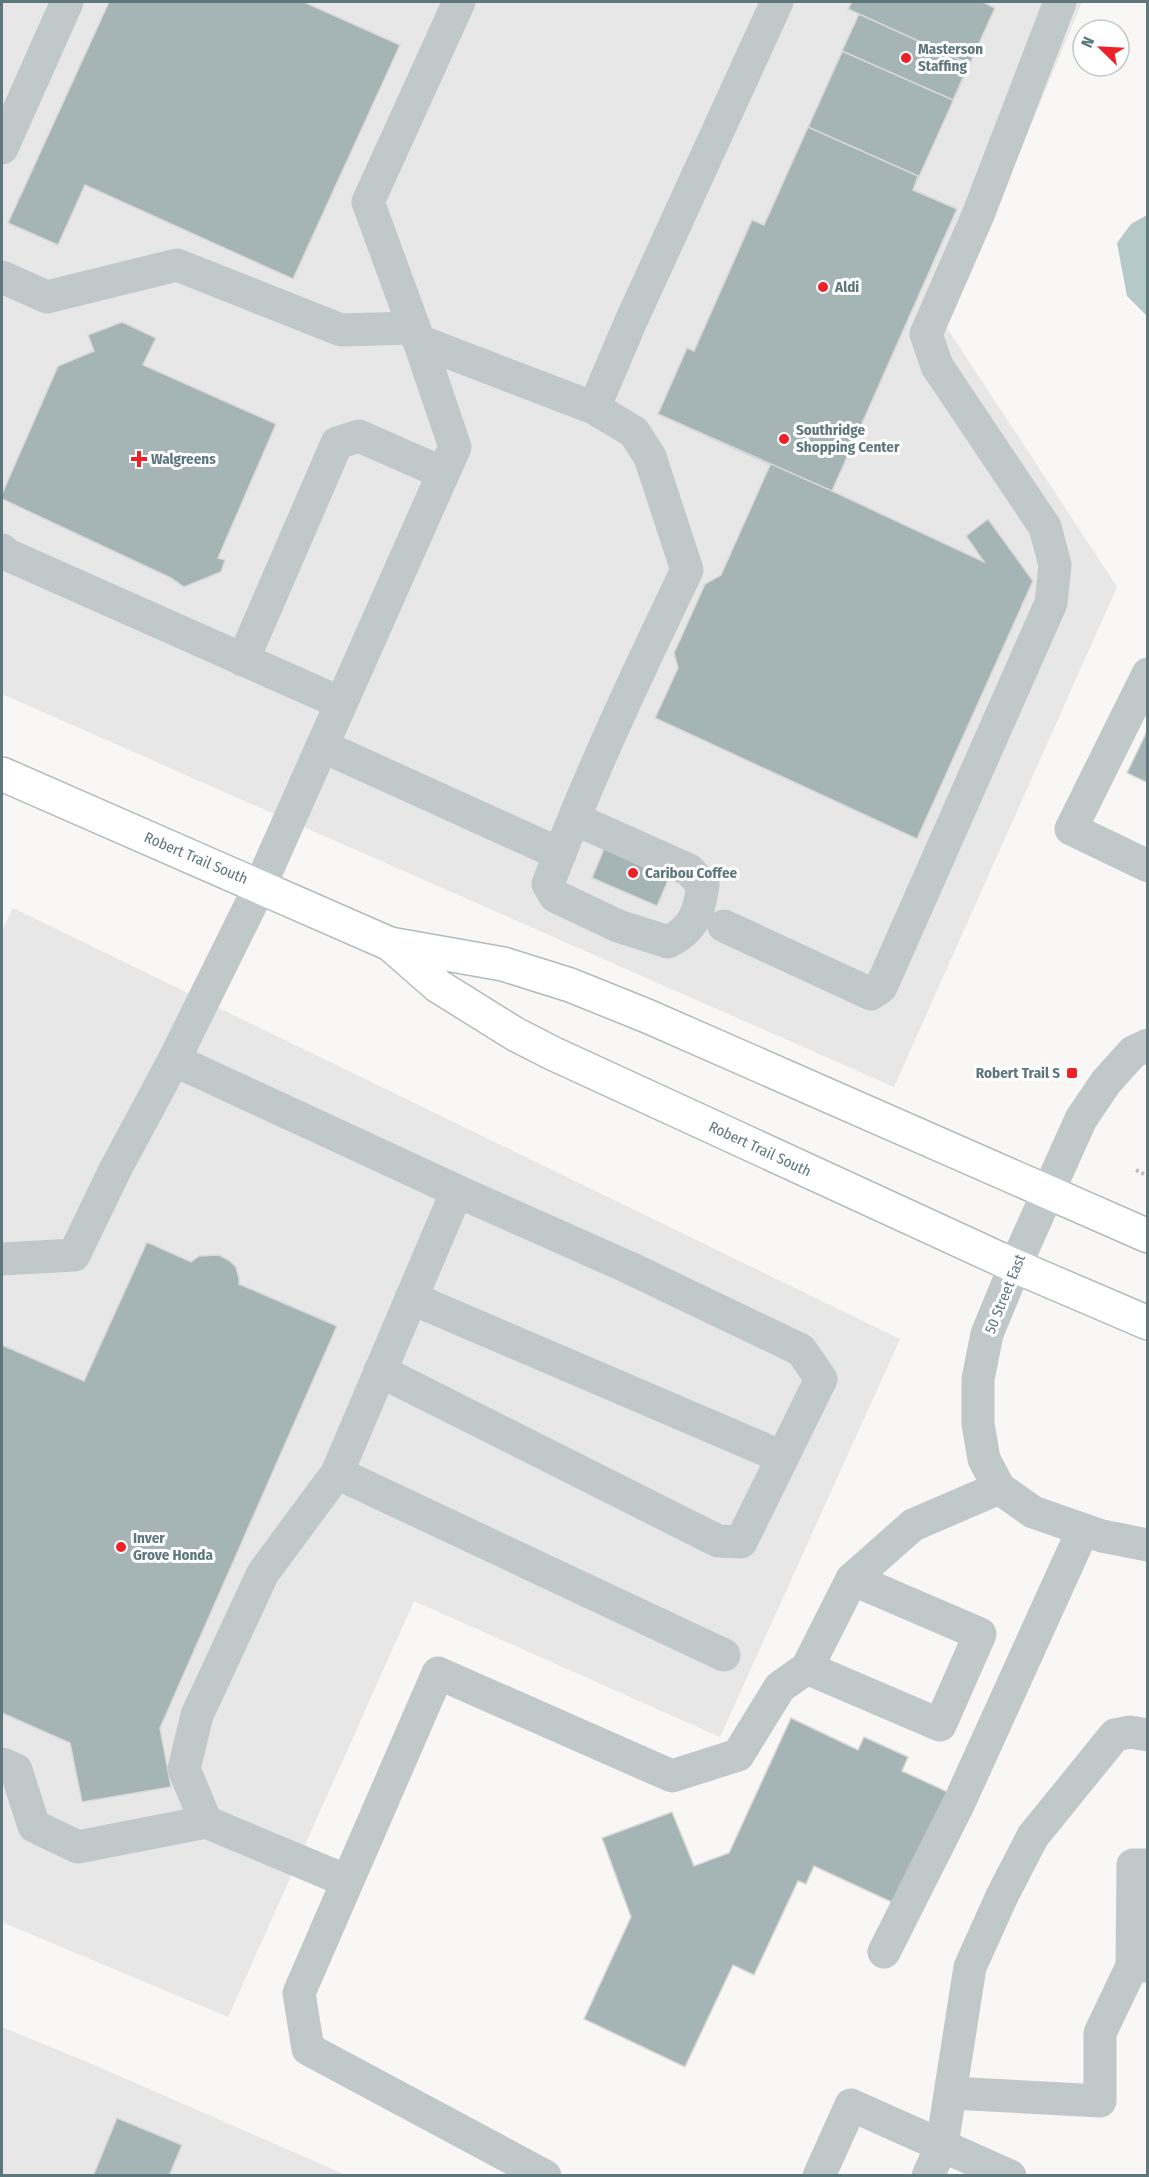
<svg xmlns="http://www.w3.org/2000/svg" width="1149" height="2177" font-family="'Fira Sans Condensed',sans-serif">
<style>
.built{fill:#e6e7e6}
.water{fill:#b6c9c9}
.building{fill:#a5b4b5;stroke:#dad9d7;stroke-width:1.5}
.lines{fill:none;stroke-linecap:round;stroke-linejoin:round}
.major-casing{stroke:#b2bbbc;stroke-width:36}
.path{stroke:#bbc0c1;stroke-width:4;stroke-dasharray:3 3;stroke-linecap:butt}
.minor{stroke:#c1c8ca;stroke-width:33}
.major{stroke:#fff;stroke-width:33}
.poi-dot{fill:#ed2127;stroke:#fff;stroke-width:2}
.labels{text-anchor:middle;stroke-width:6;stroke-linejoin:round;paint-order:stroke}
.poi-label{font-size:15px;font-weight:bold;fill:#5d777c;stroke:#fff;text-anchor:start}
.street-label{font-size:15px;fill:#5d777c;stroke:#fff}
</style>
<rect width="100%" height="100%" fill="#f8f7f5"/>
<g class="built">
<path d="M2 2H1082L947 328 1117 587 894 1087 2 694Z"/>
<path d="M13 908 900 1339 720 1737 414 1601 228 2017 2 1922V931Z"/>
<path d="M2 2027 94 2065 346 2175H2Z"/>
</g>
<path class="water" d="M1147 215V316L1127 296 1117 243 1131 224Z"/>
<g class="building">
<path d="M109 2H304L400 45 293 279 85 185 58 245 8 223Z"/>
<path d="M852 2H983L995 8 913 190 957 209 832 491 984 562 966 536 988 519 1033 581 917 839 655 718 678 668 674 653 705 584 721 575 770 465 658 414 687 348 694 351 752 220 764 225 859 14 848 9Z"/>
<path d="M859 14 969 64 953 100 842 51Z"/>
<path d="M808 127 918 176 913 190 957 209 832 491 658 414 687 348 694 351 752 220 764 225Z"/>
<path d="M122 322 156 338 143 365 276 424 218 558 225 560 221 572 184 587 171 578 2 499V494L58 366 94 351 88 335Z"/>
<path d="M1148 729V783L1127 773Z"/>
<path d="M608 839 673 869 657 906 592 878Z"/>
<path d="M147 1242 191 1262 199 1256 219 1255 230 1261 236 1267 239 1278V1284L337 1326 160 1728 171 1787 82 1802 70 1743 2 1713V1345L84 1381Z"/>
<path d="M791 1718 858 1750 864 1737 908 1757 902 1771 950 1793 898 1905 814 1866 806 1884 798 1881 754 1975 733 1965 685 2067 584 2019 631 1917 602 1838 672 1812 694 1866 729 1853Z"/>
<path d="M117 2118 182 2145 169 2176H93Z"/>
</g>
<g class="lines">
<g class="major-casing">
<g id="major">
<path d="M2 774 390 944 503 964 570 985 647 1016 1148 1236"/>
<path d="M390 944 438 986 515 1034 552 1053 1015 1266 1148 1323"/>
</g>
</g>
<path class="path" d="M1136 1170 1148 1176"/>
<g class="minor">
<path d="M2 148 67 2"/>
<path d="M2 277 47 297 177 265 341 330 413 328"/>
<path d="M419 341 594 408"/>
<path d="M2 550 8 555 341 703"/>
<path d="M243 660 337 443 359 436 443 473"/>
<path d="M1148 674 1071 829 1148 866"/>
<path d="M322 746 560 854"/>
<path d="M575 819 689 870 703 885C699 913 694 929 668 942L618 926 555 896 548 884C588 778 638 672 687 570L650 457 634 432 594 408 631 321 777 2"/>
<path d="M724 926 871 994 881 987 1051 603 1055 565 1045 527 937 366 926 334 978 215 1060 2"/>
<path d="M1148 1045 1133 1052 1106 1082 1081 1119 1015 1266 987 1334 978 1379V1424L984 1459 999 1488 1033 1512 1102 1536 1148 1545"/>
<path d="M174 1060 457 1191 337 1473 263 1573 197 1715 184 1769 206 1822"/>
<path d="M2 1259 74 1255 115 1170 174 1060 260 886 455 447 419 341 368 202 459 2"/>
<path d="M411 1298 782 1457"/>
<path d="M380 1371 718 1541 741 1542 821 1379 801 1350 630 1268 457 1191"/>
<path d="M337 1473 724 1655"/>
<path d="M807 1668 940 1725 980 1634 852 1579"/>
<path d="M2 1764 16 1770 34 1826 78 1847 206 1822 347 1881"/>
<path d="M1148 1865H1133L1132 1966H1148"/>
<path d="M884 1952 959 1803 1083 1530"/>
<path d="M951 2093 1100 2101V2033L1132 1966"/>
<path d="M545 2176 308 2049 299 1993 438 1673 672 1776 738 1755 780 1687 807 1668 852 1579 913 1525 999 1488"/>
<path d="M819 2176 851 2105 1010 2176"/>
<path d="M928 2176 942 2145 970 1967 1002 1896 1033 1836 1115 1735 1130 1732 1148 1735"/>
</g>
<use href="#major" class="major"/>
</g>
<g class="poi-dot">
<circle cx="906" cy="58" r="6"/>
<circle cx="823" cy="287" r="6"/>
<circle cx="784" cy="439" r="6"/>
<path d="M136 450h6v6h6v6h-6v6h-6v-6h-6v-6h6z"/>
<circle cx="633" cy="873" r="6"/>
<rect x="1066" y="1067" width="12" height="12" rx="3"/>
<circle cx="121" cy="1547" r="6"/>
</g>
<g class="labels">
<g class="poi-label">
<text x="918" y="54">Masterson<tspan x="918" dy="17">Staffing</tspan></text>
<text x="835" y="292">Aldi</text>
<text x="796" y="435">Southridge<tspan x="796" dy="17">Shopping Center</tspan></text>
<text x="151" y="464">Walgreens</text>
<text x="645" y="878">Caribou Coffee</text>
<text x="1060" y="1078" text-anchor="end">Robert Trail S</text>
<text x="133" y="1543">Inver<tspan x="133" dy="17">Grove Honda</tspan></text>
</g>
<g class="street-label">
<text transform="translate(196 858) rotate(23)" y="5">Robert Trail South</text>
<text transform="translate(760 1149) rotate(25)" y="5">Robert Trail South</text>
<text transform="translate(1005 1294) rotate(-68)" y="5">50 Street East</text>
</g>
</g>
<rect width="1149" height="2177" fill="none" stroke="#5d777c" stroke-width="6"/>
<g transform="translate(1101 48) rotate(294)"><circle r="28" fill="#ffffff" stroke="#bec9cb" stroke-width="1.5"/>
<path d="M0-4.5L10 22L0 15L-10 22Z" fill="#ed2127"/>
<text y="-9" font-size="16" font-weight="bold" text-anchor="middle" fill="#5d777c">N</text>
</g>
</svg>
